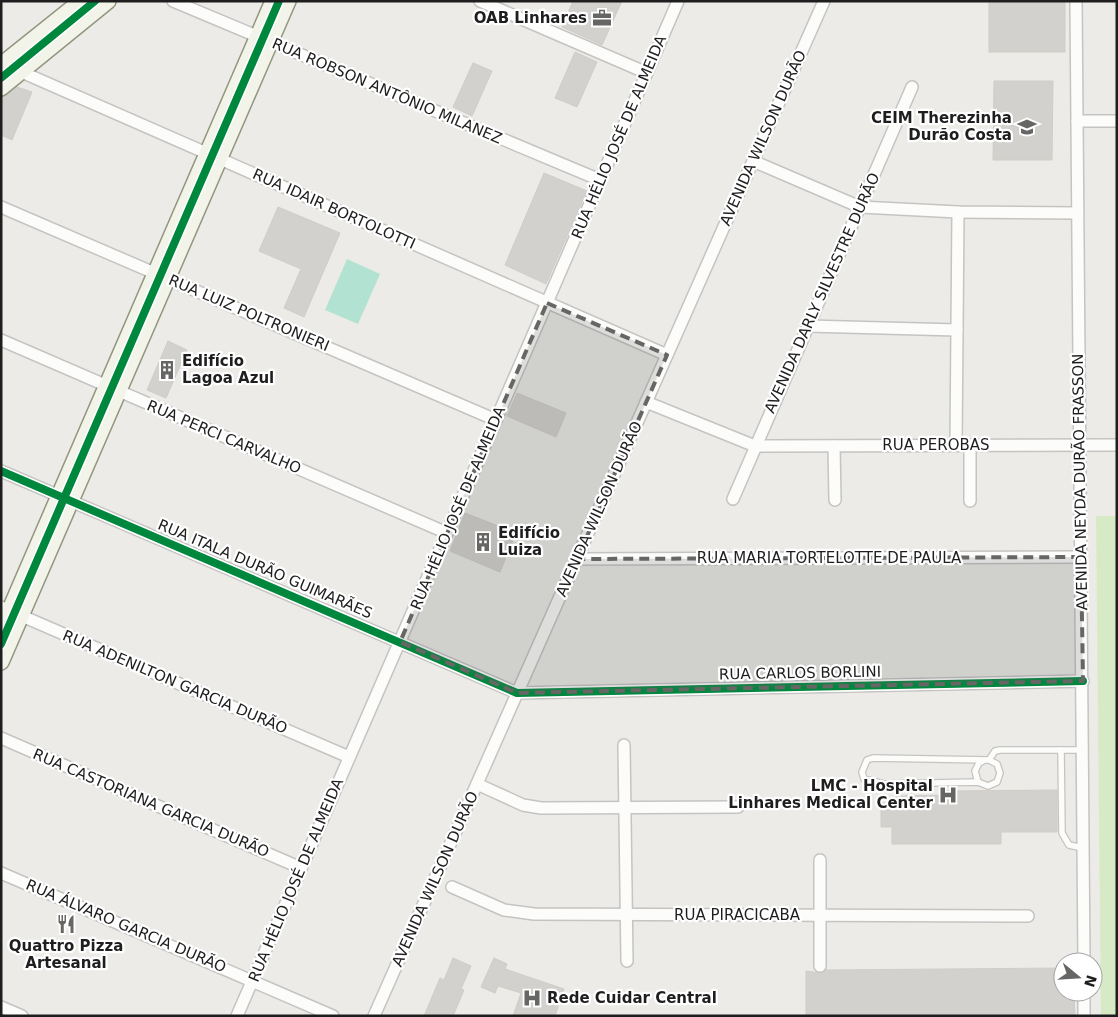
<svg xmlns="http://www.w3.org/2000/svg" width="1118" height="1017" font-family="'DejaVu Sans',sans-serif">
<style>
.grass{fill:#d7eac6}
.pitch{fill:#b2e3d2}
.building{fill:#d3d1ce;stroke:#d0cdc8}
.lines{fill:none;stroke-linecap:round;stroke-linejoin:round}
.service-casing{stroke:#c5c4c3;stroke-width:8}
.minor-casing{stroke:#c5c4c3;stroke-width:14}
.secondary-casing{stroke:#92967f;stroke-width:18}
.service{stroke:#fcfcfb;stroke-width:5.5}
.minor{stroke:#fcfcfb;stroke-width:11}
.secondary{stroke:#f2f4ea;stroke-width:15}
.cycleway-casing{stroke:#fff;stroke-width:11}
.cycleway{stroke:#00873e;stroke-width:8}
.marked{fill:#666664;fill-opacity:0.2;stroke:#666664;stroke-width:4;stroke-dasharray:10 6;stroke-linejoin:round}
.labels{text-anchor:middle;stroke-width:4.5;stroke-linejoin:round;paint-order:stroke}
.poi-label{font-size:15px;font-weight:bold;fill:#1e1e1e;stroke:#fff;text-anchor:end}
.street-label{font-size:15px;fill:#1e1e1e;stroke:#fff}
</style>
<rect width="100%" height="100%" fill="#ecebe7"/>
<path class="grass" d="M1096 516H1117V1016H1101Z"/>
<path class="pitch" d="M347 259 380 274 358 324 325 310Z"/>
<g class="building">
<path d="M573 1H622L602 45 562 27Z"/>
<rect x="989" y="1" width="76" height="51"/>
<path d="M575 52 597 62 577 107 555 98Z"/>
<path d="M473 63 492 71 472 116 453 107Z"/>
<path d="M994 81H1053L1052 160H993Z"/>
<path d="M17 87 32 92 12 140 1 135V97Z"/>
<path d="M544 173 587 191 546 284 505 265Z"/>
<path d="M278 207 340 233 304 317 284 308 301 269 259 251Z"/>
<path d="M168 341 187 350 166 398 147 390Z"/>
<path d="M517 393 566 413 556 437 507 416Z"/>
<path d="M465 513 516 533 500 572 450 551Z"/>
<path d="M1057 790V832H1001V844H892V827H881V803H896V796L946 795V791Z"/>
<path d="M453 958 471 966 461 989 464 990 453 1016H424L440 978 444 980Z"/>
<path d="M494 958 507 964 505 969 564 989 555 1016H513L521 993 498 986 495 993 481 987Z"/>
<path d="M1063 968V992H1074L1075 1016H806V971L820 973 826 970Z"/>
</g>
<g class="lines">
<g class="service-casing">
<g id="service">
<path d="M1061 750 1062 833 1069 845 1083 848"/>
<path d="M873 758 989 760 997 764 1000 773 997 782 988 786 978 782 884 784 864 779 862 772 867 760Z"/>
<path d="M989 760 995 751 1000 750H1084"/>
<path d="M978 782 975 771 979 763 983 761"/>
</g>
</g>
<g class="minor-casing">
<g id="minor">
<path d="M173 1 600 180"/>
<path d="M480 1 647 73"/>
<path d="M1076 1C1078 322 1083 642 1084 962"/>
<path d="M1 63 667 355"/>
<path d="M1077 121H1117"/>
<path d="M753 161 860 207 958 212 1077 213"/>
<path d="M1 207 496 420"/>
<path d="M808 326 957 330"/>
<path d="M1 340 447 533"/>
<path d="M646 402 755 446 1117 445"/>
<path d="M956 445 958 212"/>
<path d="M834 446 835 500"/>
<path d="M1 471 517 693 1083 681"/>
<path d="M733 499 912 87"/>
<path d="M970 501V445"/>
<path d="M577 559 1081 557"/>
<path d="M1 607 349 757"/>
<path d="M1 738 301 868"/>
<path d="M624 745 627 961"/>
<path d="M477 784 523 805 541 808 738 807"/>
<path d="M1 873 333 1016"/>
<path d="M452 887 504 910 534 914 1028 916"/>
<path d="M820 966V860"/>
<path d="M1084 992V1016"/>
<path d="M1 1007 22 1016"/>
<path d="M237 1016 678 1"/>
<path d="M374 1016 824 1"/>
</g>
</g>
<g class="secondary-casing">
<g id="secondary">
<path d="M1 65 81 1"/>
<path d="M1 88 108 1"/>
<path d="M1 630 273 1"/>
<path d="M1 662 288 1"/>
</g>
</g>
<use href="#service" class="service"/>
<use href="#minor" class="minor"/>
<use href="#secondary" class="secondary"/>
<g class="cycleway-casing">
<g id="cycleway">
<path d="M1 78 95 1"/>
<path d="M1 471 517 693 1083 681"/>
<path d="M1 644 279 1"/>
</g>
</g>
<use href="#cycleway" class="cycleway"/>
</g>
<path class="marked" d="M547 303 667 355 577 559 1081 557 1083 681 517 693 400 642Z"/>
<defs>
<g id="office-bare" transform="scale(1.5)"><path d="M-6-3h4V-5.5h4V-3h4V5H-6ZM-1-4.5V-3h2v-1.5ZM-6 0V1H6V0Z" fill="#666664" stroke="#fff" stroke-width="2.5" paint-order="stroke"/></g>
<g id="school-bare" transform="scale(1.5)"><path d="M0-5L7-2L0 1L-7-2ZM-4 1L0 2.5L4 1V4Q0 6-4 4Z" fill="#666664" stroke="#fff" stroke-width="2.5" paint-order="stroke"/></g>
<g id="building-bare" transform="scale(1.5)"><path d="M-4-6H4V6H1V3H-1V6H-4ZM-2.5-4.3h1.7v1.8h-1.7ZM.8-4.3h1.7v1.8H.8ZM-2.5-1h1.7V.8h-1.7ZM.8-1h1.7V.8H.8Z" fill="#666664" stroke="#fff" stroke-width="2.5" paint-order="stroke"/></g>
<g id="hospital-bare" transform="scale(1.5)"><path d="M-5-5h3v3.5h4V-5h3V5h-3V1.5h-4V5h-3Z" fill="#666664" stroke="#fff" stroke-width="2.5" paint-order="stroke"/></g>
<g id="restaurant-bare" transform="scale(1.5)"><path d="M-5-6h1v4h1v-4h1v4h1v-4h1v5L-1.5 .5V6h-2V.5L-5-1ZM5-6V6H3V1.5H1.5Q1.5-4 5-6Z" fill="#666664" stroke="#fff" stroke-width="2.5" paint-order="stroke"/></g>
</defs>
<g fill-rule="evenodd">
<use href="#office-bare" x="602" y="18"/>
<use href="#school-bare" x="1027" y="127"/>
<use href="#building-bare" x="167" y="370"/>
<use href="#building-bare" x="483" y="542"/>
<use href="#hospital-bare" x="948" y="795"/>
<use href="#restaurant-bare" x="66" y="924"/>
<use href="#hospital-bare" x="532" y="998"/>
</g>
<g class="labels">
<g class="poi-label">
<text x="587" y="23">OAB Linhares</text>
<text x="1012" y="123">CEIM Therezinha<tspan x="1012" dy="17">Durão Costa</tspan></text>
<text x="182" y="366" text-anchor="start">Edifício<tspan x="182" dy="17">Lagoa Azul</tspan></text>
<text x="498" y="538" text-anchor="start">Edifício<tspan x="498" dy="17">Luiza</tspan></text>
<text x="933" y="791">LMC - Hospital<tspan x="933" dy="17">Linhares Medical Center</tspan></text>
<text x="66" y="951" text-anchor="middle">Quattro Pizza<tspan x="66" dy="17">Artesanal</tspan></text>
<text x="547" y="1003" text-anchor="start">Rede Cuidar Central</text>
</g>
<g class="street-label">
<text transform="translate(387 91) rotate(23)" y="5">RUA ROBSON ANTÔNIO MILANEZ</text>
<text transform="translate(619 137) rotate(-67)" y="5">RUA HÉLIO JOSÉ DE ALMEIDA</text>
<text transform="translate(763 138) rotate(-66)" y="5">AVENIDA WILSON DURÃO</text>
<text transform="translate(334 209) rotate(24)" y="5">RUA IDAIR BORTOLOTTI</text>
<text transform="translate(822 293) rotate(-66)" y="5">AVENIDA DARLY SILVESTRE DURÃO</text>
<text transform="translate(249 313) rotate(23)" y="5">RUA LUIZ POLTRONIERI</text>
<text transform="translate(224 437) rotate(23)" y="5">RUA PERCI CARVALHO</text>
<text x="936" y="450">RUA PEROBAS</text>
<text transform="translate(1080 482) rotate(-91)" y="5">AVENIDA NEYDA DURÃO FRASSON</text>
<text transform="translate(458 508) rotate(-67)" y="5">RUA HÉLIO JOSÉ DE ALMEIDA</text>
<text transform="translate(599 509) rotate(-66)" y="5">AVENIDA WILSON DURÃO</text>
<text x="829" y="563">RUA MARIA TORTELOTTE DE PAULA</text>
<text transform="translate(265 569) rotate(23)" y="5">RUA ITALA DURÃO GUIMARÃES</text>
<text transform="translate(800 673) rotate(-1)" y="5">RUA CARLOS BORLINI</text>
<text transform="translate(175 682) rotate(23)" y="5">RUA ADENILTON GARCIA DURÃO</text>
<text transform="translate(151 803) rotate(23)" y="5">RUA CASTORIANA GARCIA DURÃO</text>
<text transform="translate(435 879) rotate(-66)" y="5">AVENIDA WILSON DURÃO</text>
<text transform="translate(296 880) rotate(-67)" y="5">RUA HÉLIO JOSÉ DE ALMEIDA</text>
<text x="737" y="920">RUA PIRACICABA</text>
<text transform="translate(126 926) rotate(23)" y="5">RUA ÁLVARO GARCIA DURÃO</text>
</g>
</g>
<rect width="1118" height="1017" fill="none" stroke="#1e1e1e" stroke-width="5"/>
<g transform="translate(1078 977) rotate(108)"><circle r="24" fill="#ffffff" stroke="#a5a5a5"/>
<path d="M0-4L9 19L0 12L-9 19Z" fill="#666664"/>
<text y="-8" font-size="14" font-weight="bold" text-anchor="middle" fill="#1e1e1e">N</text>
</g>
</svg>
